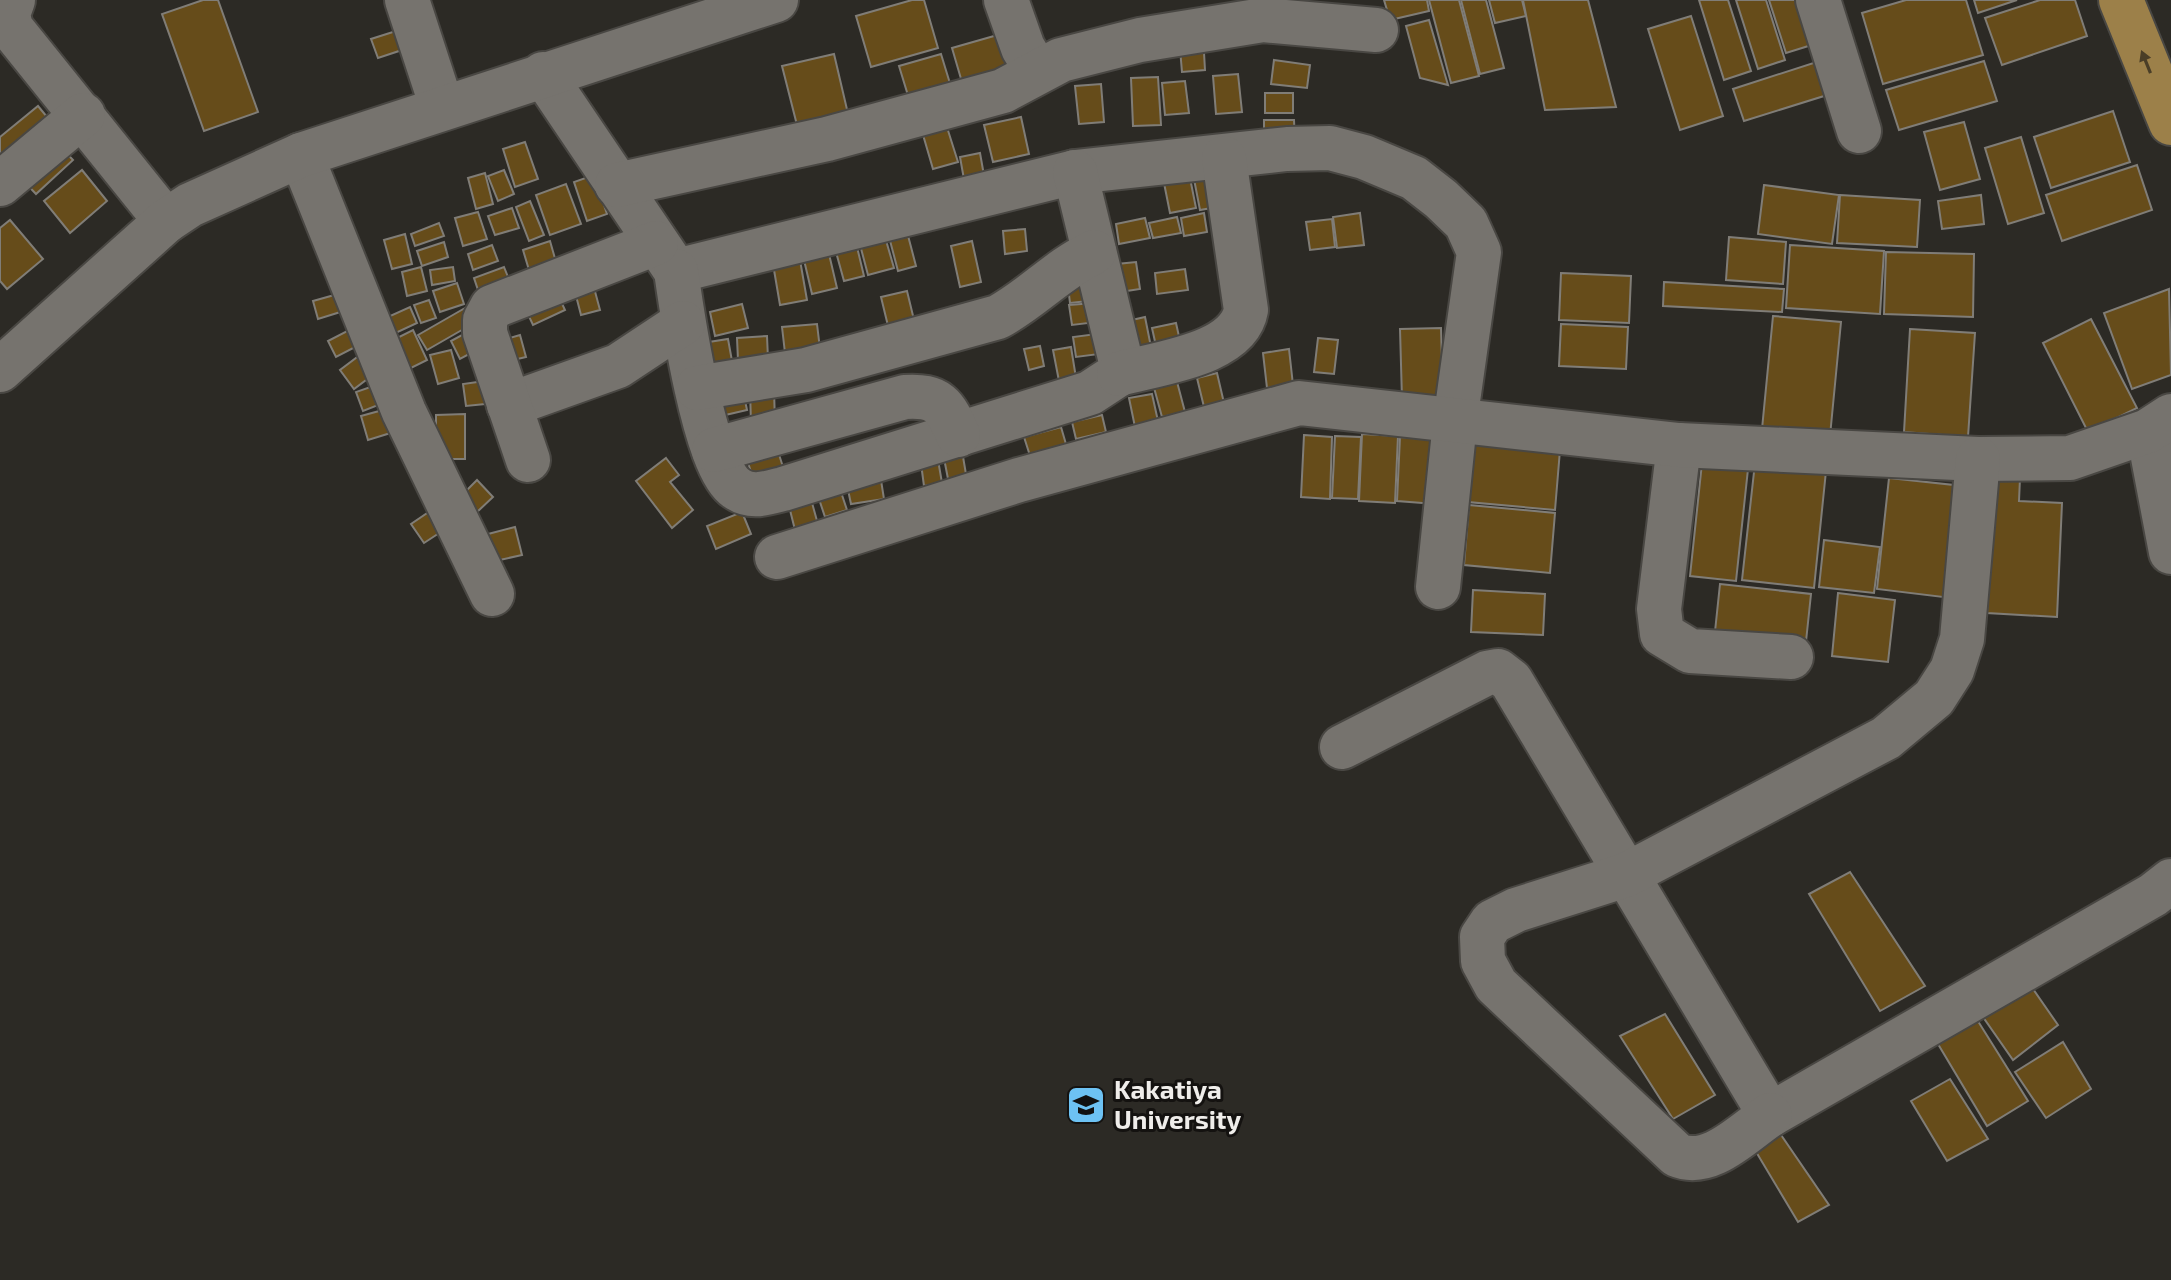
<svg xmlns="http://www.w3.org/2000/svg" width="2171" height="1280" font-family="'Exo 2',sans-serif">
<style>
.building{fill:#664c1a;stroke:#807d77;stroke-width:2}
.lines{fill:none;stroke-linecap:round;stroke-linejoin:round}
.minor-casing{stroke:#494743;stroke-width:48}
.major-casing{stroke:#494743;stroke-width:48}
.minor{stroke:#76736e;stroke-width:44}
.major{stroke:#9c8049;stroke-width:44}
.oneway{fill:#4a3e27}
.labels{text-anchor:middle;stroke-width:6;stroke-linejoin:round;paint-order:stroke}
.poi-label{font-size:26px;font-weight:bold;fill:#efedea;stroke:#141210;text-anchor:start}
</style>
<rect width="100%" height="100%" fill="#2c2a25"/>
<g class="building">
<path d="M203 0H218L258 112 204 131 162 14Z"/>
<path d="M912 0H924L938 48 871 67 856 16Z"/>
<path d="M1384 0H1427L1429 11 1390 20Z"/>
<path d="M1429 0H1459L1479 76 1451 83Z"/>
<path d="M1461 0H1486L1504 68 1480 74Z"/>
<path d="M1489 0H1522L1526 16 1495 23Z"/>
<path d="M1523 0H1588L1616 107 1545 110Z"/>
<path d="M1699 0H1728L1751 71 1724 80Z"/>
<path d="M1736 0H1766L1785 60 1758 69Z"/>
<path d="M1769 0H1804L1818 43 1786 53Z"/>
<path d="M1906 0H1966L1983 55 1883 84 1862 13Z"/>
<path d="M1974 0H2017L1978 13Z"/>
<path d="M2040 0H2075L2087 36 2002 65 1985 18Z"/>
<path d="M1691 16 1723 116 1680 130 1648 29Z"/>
<path d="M1429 20 1448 85 1420 78 1406 26Z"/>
<path d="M1015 30 1027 72 964 89 952 48Z"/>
<path d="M396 31 402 50 378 58 371 39Z"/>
<path d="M1203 35 1205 70 1182 72 1179 37Z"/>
<path d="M834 54 849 118 798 129 782 66Z"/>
<path d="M941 54 952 90 910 102 899 66Z"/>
<path d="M1829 58 1840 91 1744 121 1733 89Z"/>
<path d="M1274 60 1310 65 1307 88 1271 84Z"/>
<path d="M1984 61 1997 101 1899 130 1886 90Z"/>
<path d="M1238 74 1242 112 1216 114 1213 76Z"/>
<path d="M1158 77 1161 125 1133 126 1131 78Z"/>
<path d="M1185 81 1189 113 1165 115 1162 83Z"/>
<path d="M1101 84 1104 122 1079 124 1075 86Z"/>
<rect x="1265" y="93" width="28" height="20"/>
<path d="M38 106 57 129 12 167 0 152V137Z"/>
<path d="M2113 111 2130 162 2051 188 2034 137Z"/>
<path d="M1021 117 1029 154 993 162 984 125Z"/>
<path d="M1264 120H1294L1295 142 1264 141Z"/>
<path d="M945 121 958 162 933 169 921 128Z"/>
<path d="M1964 122 1980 179 1940 190 1924 132Z"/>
<path d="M2021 137 2044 213 2008 224 1985 148Z"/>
<path d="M56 142 73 160 36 194 19 176Z"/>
<path d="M525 142 538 179 515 187 503 149Z"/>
<path d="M980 153 985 181 965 185 960 157Z"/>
<path d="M2137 165 2152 210 2062 241 2046 195Z"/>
<path d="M1217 169 1223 206 1200 210 1193 174Z"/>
<path d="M82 170 107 201 70 233 44 201Z"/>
<path d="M504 170 514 194 498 201 488 176Z"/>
<path d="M485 173 493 204 476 209 468 178Z"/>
<path d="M1189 173 1196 208 1170 213 1163 178Z"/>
<path d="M594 175 607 214 587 221 574 182Z"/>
<path d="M566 184 581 224 550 235 536 195Z"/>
<path d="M1764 185 1839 195 1832 244 1758 234Z"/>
<path d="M1840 195 1920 200 1917 247 1837 243Z"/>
<path d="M1981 195 1984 224 1942 229 1938 201Z"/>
<path d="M530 201 544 235 529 241 516 207Z"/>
<path d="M512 208 519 228 495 235 488 216Z"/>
<path d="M478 212 487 239 463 246 455 218Z"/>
<path d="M1204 213 1207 232 1184 236 1181 218Z"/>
<path d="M1360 213 1364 245 1337 248 1333 217Z"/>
<path d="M1177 217 1181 233 1153 238 1149 223Z"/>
<path d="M1145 218 1150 238 1119 244 1116 224Z"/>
<path d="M1332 219 1335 247 1310 250 1306 222Z"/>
<path d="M10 220 43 259 7 289 0 281V228Z"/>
<path d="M439 223 444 236 415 246 411 234Z"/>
<path d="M906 228 916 266 898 271 888 233Z"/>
<path d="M1025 229 1027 251 1005 254 1003 231Z"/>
<path d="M883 230 894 268 868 275 858 237Z"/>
<path d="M405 234 412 264 392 269 384 240Z"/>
<path d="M1729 237 1786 242 1783 284 1726 280Z"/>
<path d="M550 241 556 262 529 270 523 250Z"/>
<path d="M972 241 981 282 960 287 951 246Z"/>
<path d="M444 242 448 257 422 266 417 251Z"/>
<path d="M492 245 498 261 473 270 468 254Z"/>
<path d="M1790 245 1884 251 1880 314 1786 308Z"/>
<path d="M857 247 864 276 844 281 836 252Z"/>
<path d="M1886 252 1974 254 1973 317 1884 314Z"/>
<path d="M829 254 837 288 812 294 804 260Z"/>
<path d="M800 260 807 300 780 305 773 264Z"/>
<path d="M1136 262 1140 289 1120 292 1117 264Z"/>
<path d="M421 267 427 291 407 296 402 272Z"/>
<path d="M453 267 455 281 432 285 430 270Z"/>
<path d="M504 267 510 282 479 293 474 278Z"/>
<path d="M1185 269 1188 290 1157 294 1155 273Z"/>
<path d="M1561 273 1631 276 1629 323 1559 320Z"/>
<path d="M1095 282 1097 300 1070 303 1068 286Z"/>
<path d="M1664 282 1784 289 1782 312 1663 306Z"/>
<path d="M457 283 464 304 440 312 433 291Z"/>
<path d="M593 284 600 310 581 315 574 288Z"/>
<path d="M2169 289 2171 375 2132 389 2104 313Z"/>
<path d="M907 291 915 324 889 330 881 297Z"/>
<path d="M345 292 350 309 318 319 313 301Z"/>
<path d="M558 295 565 310 533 325 526 310Z"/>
<path d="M429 300 436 318 421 323 414 305Z"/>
<path d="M1094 303 1097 322 1072 325 1069 305Z"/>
<path d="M472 304 481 319 427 350 418 335Z"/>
<path d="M742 304 748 328 715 336 710 312Z"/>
<path d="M410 307 417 323 387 337 379 321Z"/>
<path d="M1773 316 1841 322 1830 436 1762 429Z"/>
<path d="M1145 317 1151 347 1130 352 1123 322Z"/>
<path d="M2091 319 2137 408 2088 432 2043 343Z"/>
<path d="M1176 323 1182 350 1158 355 1152 328Z"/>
<path d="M817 324 820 349 785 353 782 327Z"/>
<path d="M1561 324 1628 327 1626 369 1559 366Z"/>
<path d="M353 328 361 344 336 357 328 341Z"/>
<path d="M475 328 484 346 460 359 451 341Z"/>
<path d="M1441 328 1443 398 1402 399 1400 329Z"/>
<path d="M1910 329 1975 333 1968 437 1904 432Z"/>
<path d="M413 330 427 360 403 372 389 342Z"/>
<path d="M1104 333 1107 353 1076 357 1073 337Z"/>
<path d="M520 335 526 357 509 361 503 340Z"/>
<path d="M767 336 768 359 738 360 737 338Z"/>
<path d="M1318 338 1338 340 1334 374 1314 372Z"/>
<path d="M728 339 732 361 700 366 696 344Z"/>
<path d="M1040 346 1044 366 1029 370 1024 349Z"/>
<path d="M1071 347 1076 378 1059 381 1053 350Z"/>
<path d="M1289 349 1293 385 1267 388 1263 353Z"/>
<path d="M451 350 459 378 438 384 430 355Z"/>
<path d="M364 352 378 371 354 389 340 370Z"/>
<path d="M1217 373 1224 403 1204 407 1197 378Z"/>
<path d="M1176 378 1185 412 1162 417 1153 384Z"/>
<path d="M492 380 495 403 466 406 463 384Z"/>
<path d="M379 384 386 402 363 411 356 392Z"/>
<path d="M774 390 775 423H751L750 391Z"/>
<path d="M743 391 747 410 721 416 717 397Z"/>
<path d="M1152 394 1158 421 1135 427 1129 398Z"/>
<path d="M390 408 397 431 368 440 361 416Z"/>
<path d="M465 414V459H436V415Z"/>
<path d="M1102 415 1106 432 1076 439 1072 422Z"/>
<path d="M1061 427 1068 451 1032 462 1024 437Z"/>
<path d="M1362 434 1398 436 1395 503 1359 501Z"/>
<path d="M1304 435 1332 437 1330 499 1301 497Z"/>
<path d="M773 436 784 470 754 480 742 446Z"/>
<path d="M1335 436 1361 437 1358 499 1332 498Z"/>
<path d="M1400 437 1438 440 1435 504 1397 501Z"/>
<path d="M1473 442 1560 450 1555 510 1468 502Z"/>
<path d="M961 445 967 480 949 484 942 448Z"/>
<path d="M937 454 942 483 924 486 920 456Z"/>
<path d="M666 458 679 475 670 482 693 510 672 528 636 481Z"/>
<path d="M1702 463 1748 469 1736 581 1690 576Z"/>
<path d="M1755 463 1826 471 1814 588 1742 580Z"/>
<path d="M880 474 884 499 851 504 846 480Z"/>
<path d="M1994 476 2020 478 2019 501 2062 503 2057 617 1987 613Z"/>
<path d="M1889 478 1963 486 1951 598 1877 589Z"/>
<path d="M477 480 493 497 476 513 461 496Z"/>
<path d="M838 483 847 510 825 517 816 490Z"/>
<path d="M809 492 819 528 796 534 787 498Z"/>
<path d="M439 505 453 524 424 543 411 524Z"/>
<path d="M1469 505 1555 513 1550 573 1464 565Z"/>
<path d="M742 512 751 534 716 549 707 526Z"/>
<path d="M515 527 522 555 495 561 488 534Z"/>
<path d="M1824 540 1880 547 1874 593 1819 587Z"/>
<path d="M1720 584 1811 594 1805 651 1714 641Z"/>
<path d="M1473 590 1545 594 1543 635 1471 632Z"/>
<path d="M1838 593 1895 600 1888 662 1832 656Z"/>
<path d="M1850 872 1925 986 1880 1011 1809 894Z"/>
<path d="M2022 973 2058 1025 2013 1060 1976 1007Z"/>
<path d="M1665 1014 1715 1095 1673 1119 1620 1036Z"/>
<path d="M1976 1018 2028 1101 1987 1126 1938 1044Z"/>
<path d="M2063 1042 2091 1089 2046 1118 2015 1072Z"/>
<path d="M1950 1079 1988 1139 1947 1161 1911 1101Z"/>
<path d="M1777 1129 1829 1205 1798 1222 1749 1140Z"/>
</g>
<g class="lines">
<g class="minor-casing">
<g id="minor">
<path d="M13 0 8 14 11 28 166 221"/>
<path d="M407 0 442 107"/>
<path d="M1006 0 1023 48 1037 71"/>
<path d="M1818 0 1859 131"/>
<path d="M543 74 676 271 1075 172 1287 149 1330 148 1364 157 1414 178 1441 199 1466 223 1479 252 1455 422 1438 587"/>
<path d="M301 155 404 412 492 594"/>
<path d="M0 184 83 115"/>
<path d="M617 185 827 139 1003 91 1061 60 1140 40 1263 20 1376 30"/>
<path d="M676 271C682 313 704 467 736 488 751 499 767 493 783 489L1090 393 1119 374 1121 362 1075 172"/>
<path d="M0 370 166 221 190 205 301 155 776 0"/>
<path d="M1119 374C1157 363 1238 355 1246 310L1224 158"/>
<path d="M697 388 806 370 998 317C1033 298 1057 270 1094 252"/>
<path d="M509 405 618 366 683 323"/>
<path d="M2148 431 2171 552"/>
<path d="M1679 445 1659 609 1662 634 1690 651 1791 657"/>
<path d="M714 450 905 397C939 395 945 405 958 435"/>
<path d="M528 460 485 333V320L492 307 656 243"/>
<path d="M777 557 1019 480 1299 403 1679 445 1978 459 2070 458 2148 431 2171 416"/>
<path d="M1342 747 1487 673 1498 671 1511 681 1770 1115 2153 895 2171 881"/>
<path d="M1770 1115C1743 1133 1710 1169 1677 1155L1496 985 1483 961 1482 937 1492 922 1516 910 1626 875 1886 738 1934 698 1952 670 1962 639 1978 459"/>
</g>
</g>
<g class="major-casing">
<path id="major" d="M2121 0 2171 123"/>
</g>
<use href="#minor" class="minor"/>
<use href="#major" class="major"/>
</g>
<defs><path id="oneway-solid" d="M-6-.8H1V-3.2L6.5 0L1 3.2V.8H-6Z" transform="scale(2)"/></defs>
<use class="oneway" href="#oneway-solid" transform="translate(2146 62) rotate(-112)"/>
<defs>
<g id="university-square" transform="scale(2)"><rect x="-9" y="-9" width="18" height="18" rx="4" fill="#6dc2f3" stroke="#141210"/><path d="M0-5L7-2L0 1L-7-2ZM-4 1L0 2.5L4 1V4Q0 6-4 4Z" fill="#111"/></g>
</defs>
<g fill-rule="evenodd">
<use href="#university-square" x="1086" y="1105"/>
</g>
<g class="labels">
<g class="poi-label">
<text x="1114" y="1099">Kakatiya<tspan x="1114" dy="30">University</tspan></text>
</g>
</g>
</svg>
